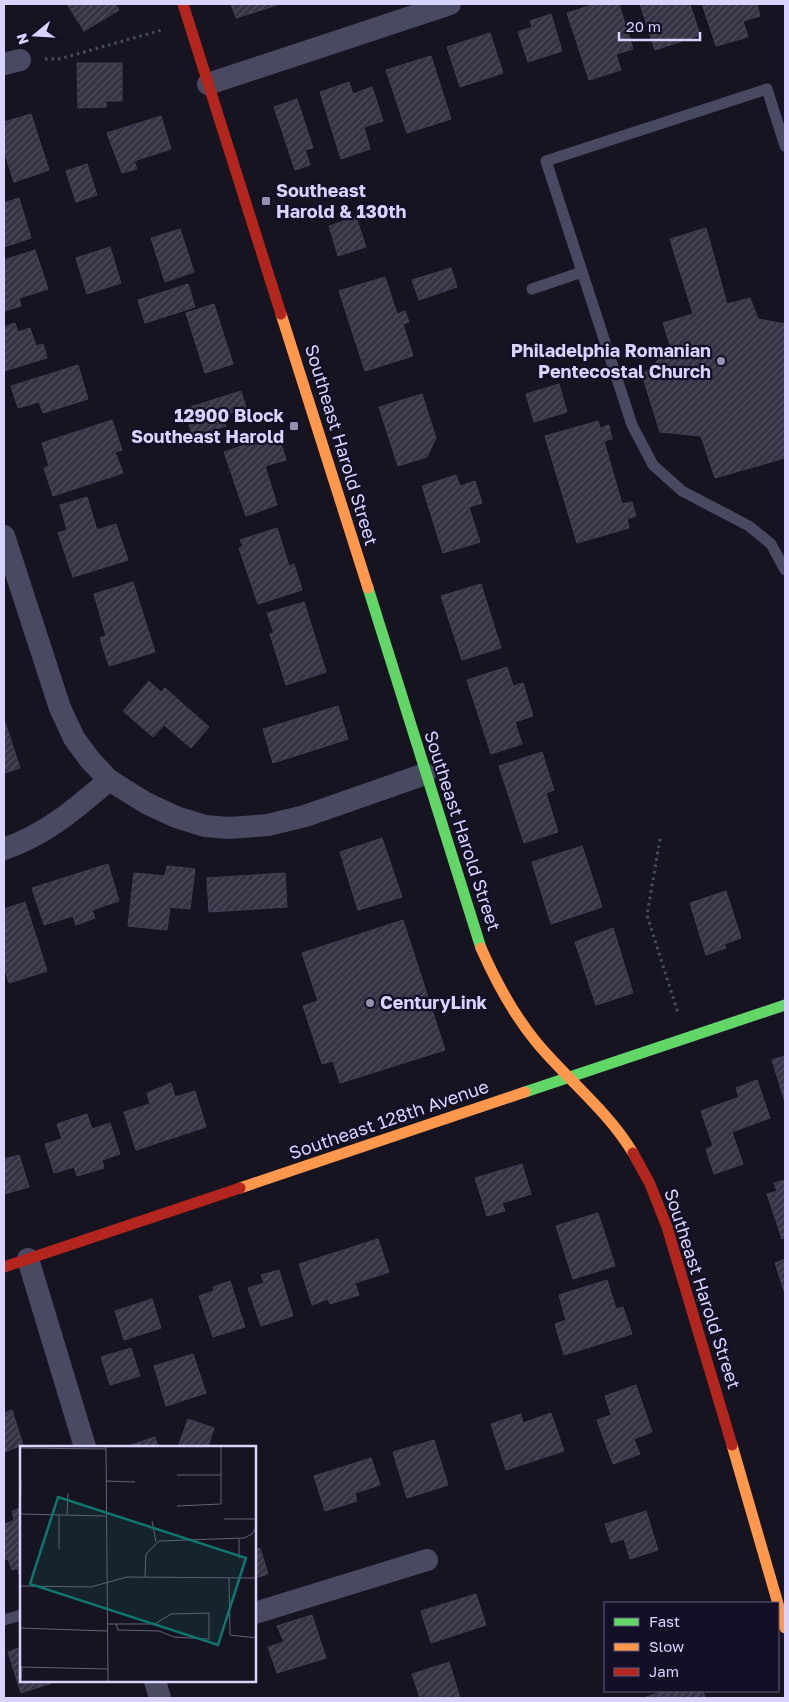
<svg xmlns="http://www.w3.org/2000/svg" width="789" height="1702" font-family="'Golos Text',sans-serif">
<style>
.building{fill:url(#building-hatch);stroke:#433f54}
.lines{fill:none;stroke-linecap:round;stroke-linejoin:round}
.path{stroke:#44505f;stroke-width:3;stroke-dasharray:2.5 4;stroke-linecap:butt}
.lane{stroke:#4a4962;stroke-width:11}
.street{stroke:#4a4962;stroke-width:22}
.fast{stroke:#63d668;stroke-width:11}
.slow{stroke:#ff974d;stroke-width:11}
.jam{stroke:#b3261e;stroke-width:11}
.poi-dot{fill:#9591b1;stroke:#130f26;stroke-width:2}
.labels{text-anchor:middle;stroke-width:4.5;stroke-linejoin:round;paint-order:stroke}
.poi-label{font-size:18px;font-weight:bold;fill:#d9d4ff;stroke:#130f26;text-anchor:start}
.street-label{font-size:18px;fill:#d9d4ff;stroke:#130f26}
.inset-road{fill:none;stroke:#64617a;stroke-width:1}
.view{fill:#0f766e;fill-opacity:0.15;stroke:#0f766e;stroke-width:2.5}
.inset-edge{fill:none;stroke:#d9d4ff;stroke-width:2.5}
</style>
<defs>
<pattern id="building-hatch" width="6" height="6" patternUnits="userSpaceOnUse" patternTransform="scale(1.25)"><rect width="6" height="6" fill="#343243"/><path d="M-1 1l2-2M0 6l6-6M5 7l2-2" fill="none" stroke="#514f5f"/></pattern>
</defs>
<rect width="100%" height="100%" fill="#161421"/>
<g class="building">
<path d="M67 4H115L119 10 84 31Z"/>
<path d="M231 4H280L236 18Z"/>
<path d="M595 4H619L633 49 616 54 621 70 589 80 567 13Z"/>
<path d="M640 4H690L700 35 655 50Z"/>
<path d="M702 4H757L760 16 743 21 748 37 716 46Z"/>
<path d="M551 14 562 51 528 62 518 32 532 27 530 21Z"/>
<path d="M490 33 503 73 460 87 447 47Z"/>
<path d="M431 56 451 119 407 133 386 70Z"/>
<path d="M77 63H122V101H106V107L78 108Z"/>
<path d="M349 82 353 94 372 87 383 121 364 127 370 149 341 159 320 92Z"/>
<path d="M297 99 313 148 305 150 310 165 295 170 274 107Z"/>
<path d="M31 114 49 170 14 182 4 151V122Z"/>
<path d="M161 116 171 149 134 161 137 169 122 173 107 133Z"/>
<path d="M87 164 97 195 76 202 66 171Z"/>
<path d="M19 198 31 238 4 247V203Z"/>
<path d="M356 217 366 247 338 256 329 226Z"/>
<path d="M706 228 727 304 750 298 758 319 785 324V458L715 478 701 436 660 432 642 375 671 348 663 323 693 314 670 239Z"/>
<path d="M180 229 194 272 165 282 151 238Z"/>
<path d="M110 247 121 283 87 294 76 258Z"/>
<path d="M35 250 48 289 19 298 21 306 4 311V260Z"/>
<path d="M451 268 457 287 419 300 412 280Z"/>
<path d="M385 277 397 314 405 311 409 322 403 324 413 356 365 371 339 291Z"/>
<path d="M188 284 195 307 145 323 138 300Z"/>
<path d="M214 304 233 364 205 373 186 313Z"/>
<path d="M15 323 18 332 30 328 36 346 43 344 47 358 4 371V327Z"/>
<path d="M78 365 88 399 43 413 39 402 18 408 11 386Z"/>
<path d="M559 384 567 412 534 422 526 394Z"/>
<path d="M241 391 246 408 222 416 226 426 193 437 184 409Z"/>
<path d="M422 394 436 438 427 457 398 466 379 407Z"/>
<path d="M112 420 122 450 115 452 123 473 53 496 44 468 49 466 42 443Z"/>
<path d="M598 421 600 428 609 425 612 439 604 441 622 504 632 502 636 516 627 519 629 528 577 543 545 436Z"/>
<path d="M278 434 286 460 265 466 277 505 246 516 224 452Z"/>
<path d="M456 475 460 486 475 481 482 503 469 507 480 542 443 553 422 486Z"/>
<path d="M87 497 97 530 116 524 128 560 73 577 58 533 67 530 60 505Z"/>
<path d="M277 528 289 566 294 564 302 590 258 604 239 548 243 546 240 540Z"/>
<path d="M133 582 155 652 109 666 100 638 106 636 94 594Z"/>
<path d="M481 584 501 648 462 660 441 596Z"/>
<path d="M304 602 326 672 286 685 270 634 274 633 267 613Z"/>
<path d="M507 667 513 686 523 683 533 716 515 722 522 744 491 754 467 680Z"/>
<path d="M149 681 161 692 165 688 209 727 191 748 164 725 153 737 123 711Z"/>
<path d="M338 706 348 739 273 763 263 729Z"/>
<path d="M4 719 20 768 4 773Z"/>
<path d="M542 752 554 790 546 793 558 832 524 843 499 766Z"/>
<path d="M382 838 402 897 358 910 340 852Z"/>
<path d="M582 846 602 907 551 924 532 862Z"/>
<path d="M108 864 119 901 92 910 95 918 76 925 73 916 44 925 32 888Z"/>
<path d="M167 866 195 869 190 909 170 907 167 930 128 926 134 873 165 876Z"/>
<path d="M285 873 287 907 209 912 207 878Z"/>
<path d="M726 891 741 938 724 944 726 948 706 955 690 903Z"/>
<path d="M25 902 47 971 9 983 4 967V909Z"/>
<path d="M403 920 445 1050 340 1083 333 1061 322 1064 303 1006 318 1001 302 953Z"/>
<path d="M613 928 633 993 596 1005 575 942Z"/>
<path d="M785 1056V1102L772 1060Z"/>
<path d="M757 1080 770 1118 732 1132 743 1164 714 1174 706 1149 713 1146 701 1111 739 1097 736 1088Z"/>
<path d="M171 1083 175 1097 195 1091 206 1127 136 1150 124 1112 150 1104 147 1093Z"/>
<path d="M87 1114 92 1129 110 1123 120 1154 102 1160 104 1168 77 1176 74 1167 54 1173 45 1144 62 1139 57 1124Z"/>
<path d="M19 1155 29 1187 4 1194V1159Z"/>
<path d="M522 1164 531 1194 502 1203 505 1211 487 1216 475 1178Z"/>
<path d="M785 1180V1238L782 1239 767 1194 777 1191 774 1183Z"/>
<path d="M598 1213 615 1266 573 1279 556 1226Z"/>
<path d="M378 1239 389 1272 355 1283 359 1295 330 1304 328 1299 312 1305 299 1264Z"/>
<path d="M785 1259V1294L775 1263Z"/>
<path d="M279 1270 293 1316 261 1326 248 1288 264 1283 261 1275Z"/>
<path d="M607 1280 616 1309 623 1307 632 1334 564 1355 555 1324 566 1320 559 1295Z"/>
<path d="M230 1281 245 1327 213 1337 199 1296 214 1291 213 1287Z"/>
<path d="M152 1299 161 1328 124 1340 115 1311Z"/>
<path d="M131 1348 140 1376 110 1385 101 1357Z"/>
<path d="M193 1354 206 1393 166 1406 154 1366Z"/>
<path d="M636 1385 652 1432 634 1439 640 1454 613 1464 597 1420 611 1415 605 1396Z"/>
<path d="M12 1410 23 1445 4 1452V1413Z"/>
<path d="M551 1413 564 1451 506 1470 491 1424 521 1414 523 1423Z"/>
<path d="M188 1419 214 1428 208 1447H178Z"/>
<path d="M155 1437 158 1447H125Z"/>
<path d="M434 1440 448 1485 407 1498 393 1452Z"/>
<path d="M371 1458 380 1485 355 1493 357 1501 325 1511 314 1476Z"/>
<path d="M21 1508V1573L19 1574 18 1568 12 1570 8 1559 4 1560V1524L14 1521 12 1511Z"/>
<path d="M646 1511 658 1550 630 1559 624 1539 611 1543 605 1524Z"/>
<path d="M260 1548 268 1574 255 1578V1550Z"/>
<path d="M476 1594 486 1625 431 1643 421 1611Z"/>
<path d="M312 1615 326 1658 277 1673 268 1647 284 1642 277 1626Z"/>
<path d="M21 1647V1681H58L21 1693 8 1652Z"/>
<path d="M449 1662 460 1698H420L412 1674Z"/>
<path d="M665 1691H703L705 1698H646V1697Z"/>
</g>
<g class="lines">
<g class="path">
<path d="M45 59H59L162 30"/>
<path d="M660 839 647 915 678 1013"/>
</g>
<g class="lane">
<path d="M785 146 767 89 546 161 632 425 653 465 682 491 749 526 771 544 785 570"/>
<path d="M532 289 582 272"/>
<path d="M4 1620 21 1615"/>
</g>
<g class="street">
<path d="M4 64 20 60"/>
<path d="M208 84 450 4"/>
<path d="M4 536 60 708 74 738 90 760 109 780 146 803 176 817 205 826 229 828 268 825 305 816 425 774"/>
<path d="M4 849C47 834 75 809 109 780"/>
<path d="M28 1259 85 1447"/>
<path d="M255 1613 427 1560"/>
<path d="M155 1681 160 1698"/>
</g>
<g class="fast">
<path d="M368 588 481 948"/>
<path d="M525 1092 785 1005"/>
</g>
<g class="slow">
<path d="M281 314 368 588"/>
<path d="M481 948C496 982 513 1014 537 1043 568 1080 608 1111 633 1153"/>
<path d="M240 1188 525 1092"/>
<path d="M732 1445 785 1628"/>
</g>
<g class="jam">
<path d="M183 4 281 314"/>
<path d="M633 1153 650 1184 667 1227 732 1445"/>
<path d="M4 1267 240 1188"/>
</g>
</g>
<g class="poi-dot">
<rect x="261" y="196" width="10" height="10" rx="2.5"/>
<circle cx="721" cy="361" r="5"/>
<rect x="289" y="421" width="10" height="10" rx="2.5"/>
<circle cx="370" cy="1003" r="5"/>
</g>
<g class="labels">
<g class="poi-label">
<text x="276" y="197">Southeast<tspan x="276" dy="21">Harold &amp; 130th</tspan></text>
<text x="711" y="357" text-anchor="end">Philadelphia Romanian<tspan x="711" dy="21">Pentecostal Church</tspan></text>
<text x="284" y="422" text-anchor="end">12900 Block<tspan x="284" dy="21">Southeast Harold</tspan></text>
<text x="380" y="1009">CenturyLink</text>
</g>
<g class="street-label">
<text transform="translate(341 445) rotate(73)" y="6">Southeast Harold Street</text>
<text transform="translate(462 831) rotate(72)" y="6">Southeast Harold Street</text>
<text transform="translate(389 1120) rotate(-19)" y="6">Southeast 128th Avenue</text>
<text transform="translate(702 1289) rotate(72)" y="6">Southeast Harold Street</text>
</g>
</g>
<g transform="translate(20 1446)">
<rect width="236" height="236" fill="#161421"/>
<path class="inset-road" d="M86 0 88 236M0 2 86 3M157 29H201M86 35 115 36M157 60 201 58V0M0 68 86 70M0 68 1 35M47 69 48 47M204 73H237M132 75 136 96M39 103V69M219 112V93M125 131 126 108 139 95 224 92 232 88 237 80M209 132 210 189 237 192M0 140 71 141 107 131 237 132M87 178H135L151 168 189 167V193L154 191 139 185 98 184 96 178M0 182 87 185M0 221 88 223M1 236 2 221"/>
<path class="view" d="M38 51 226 112 198 199 10 138Z"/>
<rect width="236" height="236" class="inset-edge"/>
</g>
<rect width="789" height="1702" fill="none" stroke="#d9d4ff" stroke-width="10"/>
<rect x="604" y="1602" width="175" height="90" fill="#130f26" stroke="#625e7d"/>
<rect x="614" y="1618" width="25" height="8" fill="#63d668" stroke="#625e7d"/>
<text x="649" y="1627" font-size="15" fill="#d9d4ff">Fast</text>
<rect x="614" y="1643" width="25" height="8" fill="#ff974d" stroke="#625e7d"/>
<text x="649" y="1652" font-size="15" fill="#d9d4ff">Slow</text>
<rect x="614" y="1668" width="25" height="8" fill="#b3261e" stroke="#625e7d"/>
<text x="649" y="1677" font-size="15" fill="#d9d4ff">Jam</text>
<g transform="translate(35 35) rotate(252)" stroke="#130f26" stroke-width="4" paint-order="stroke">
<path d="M0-4L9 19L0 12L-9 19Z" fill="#d9d4ff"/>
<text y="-8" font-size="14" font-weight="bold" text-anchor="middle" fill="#d9d4ff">N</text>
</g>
<path d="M619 32v8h81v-8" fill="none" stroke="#d9d4ff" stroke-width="2.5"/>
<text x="626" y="32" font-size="15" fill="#d9d4ff" stroke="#130f26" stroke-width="4" paint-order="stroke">20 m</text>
</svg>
